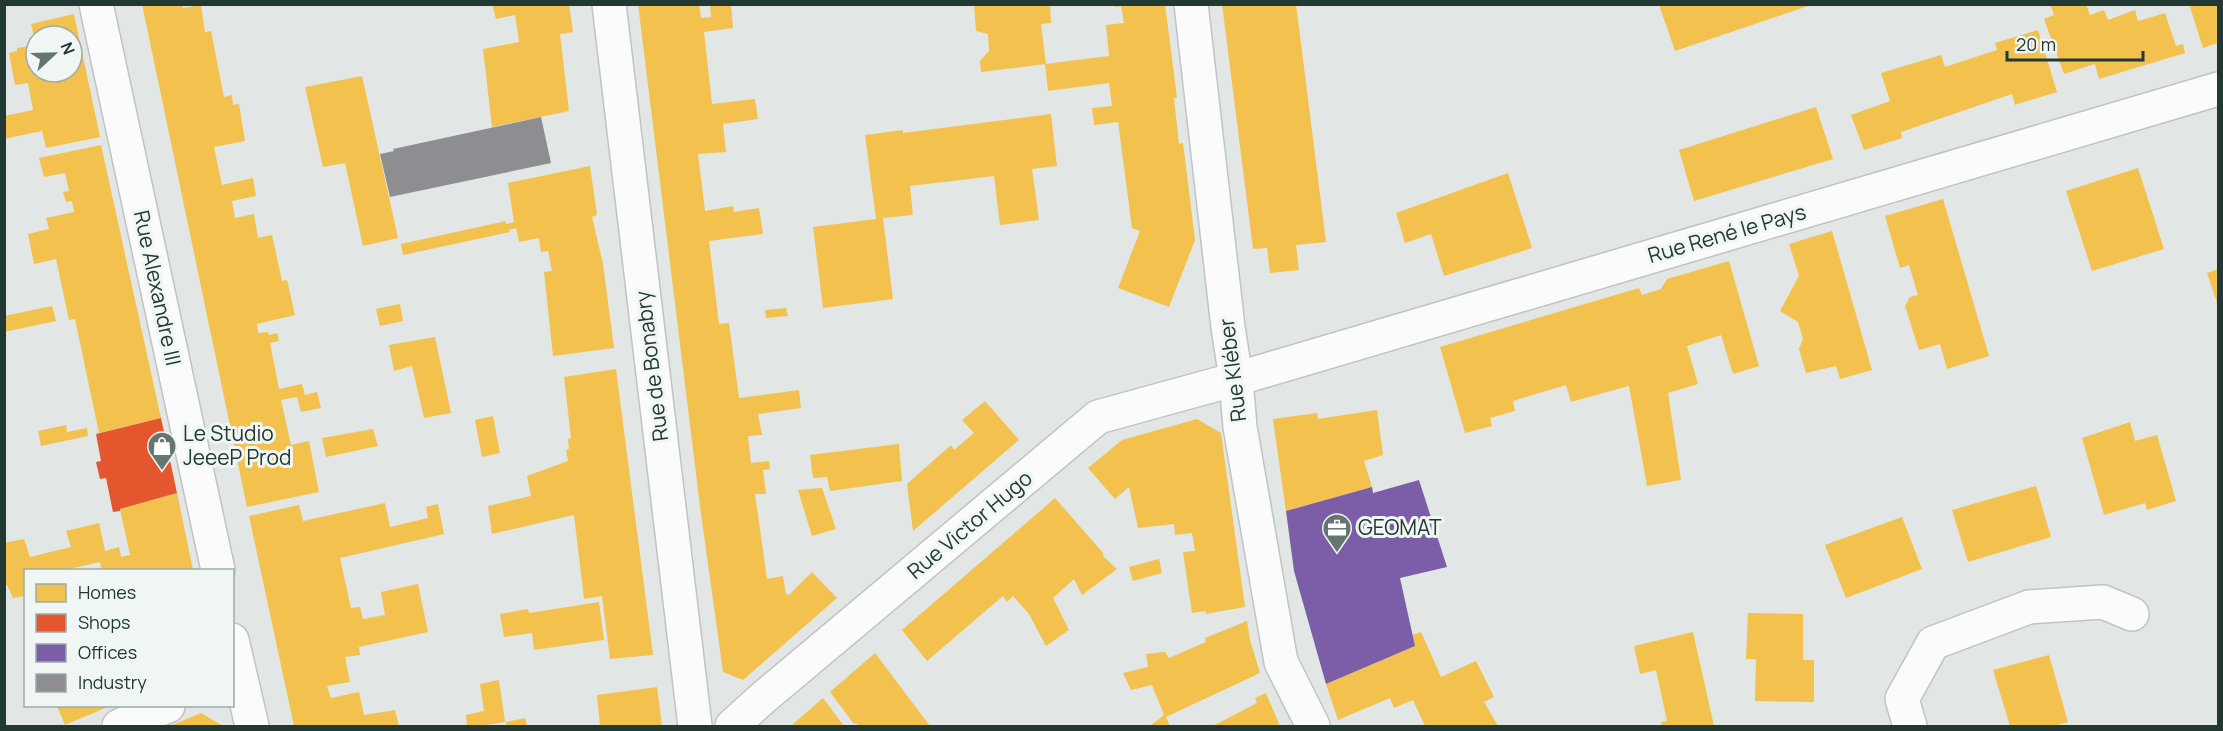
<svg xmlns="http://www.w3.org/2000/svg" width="2223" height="731" font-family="Manrope,sans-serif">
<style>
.homes{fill:#f2c14e;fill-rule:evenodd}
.shops{fill:#e4572e}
.offices{fill:#7b5ea7}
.industry{fill:#8d8d92}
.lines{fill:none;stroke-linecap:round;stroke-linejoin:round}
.street-casing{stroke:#bfc4c2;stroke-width:36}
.secondary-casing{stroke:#bec5c2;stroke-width:36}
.street{stroke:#fbfbfb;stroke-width:33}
.secondary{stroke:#fbfbfb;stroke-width:33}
.labels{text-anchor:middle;stroke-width:6;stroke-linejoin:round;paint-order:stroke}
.street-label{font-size:21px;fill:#223832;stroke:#f0f6f3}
.poi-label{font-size:21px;fill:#223832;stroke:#f0f6f3;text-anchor:start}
</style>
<rect width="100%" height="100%" fill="#e2e7e5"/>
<g class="homes">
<path d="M142 4H182L183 8 201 5 205 32 211 31 224 97 232 95 233 105 239 104 245 141 214 147 222 185 253 178 256 196 232 201 235 218 254 214 258 238 272 235 282 281 287 280 295 315 257 324 258 333 268 332 269 335 277 333 279 341 270 343 279 389 302 384 305 395 317 392 321 408 301 412 297 397 281 400 291 445 309 441 319 492 247 507Z"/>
<path d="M492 4H569L573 32 560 34 569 111 492 127 483 49 519 42 515 15 496 19Z"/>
<path d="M638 4H699L701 18 711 17 710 6 731 4 733 28 704 32 712 104 755 99 758 119 723 124 726 152 698 154 705 211 733 206 734 212 759 208 763 234 709 241 719 324 729 323 739 398 799 390 801 408 758 414 762 435 748 436 751 463 769 461 770 469 763 470 766 494H755L767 579 783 576 786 594 789 595 812 572 837 598 743 680 723 672 701 514Z"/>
<path d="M974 4H1050L1051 23 1041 24 1046 64 981 72 980 61 989 51 988 34 976 31Z"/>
<path d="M1115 4H1165L1177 98H1174L1179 144 1183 143 1184 151 1195 240 1169 307 1118 288 1140 231 1132 228 1118 122 1094 125 1092 108 1112 106 1109 83 1048 91 1045 64 1109 56 1106 25 1124 23 1121 6 1115 7Z"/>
<path d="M1222 4H1296L1326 242 1296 245 1299 270 1270 273 1267 248 1253 249Z"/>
<path d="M2050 4H2086L2090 15 2104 10 2108 20 2135 10 2138 21 2165 13 2176 46 2183 44 2185 53 2099 79 2095 64 2064 74 2044 19 2054 15Z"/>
<path d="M2189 4H2218V43L2203 48Z"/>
<path d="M1659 5H1811L1675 51Z"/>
<path d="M74 14 100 137 46 148 42 131 4 139V116L33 110 28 83 15 85 9 53 17 51V48L36 45 31 24ZM36 36H72V72H36Z"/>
<path d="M2038 30 2057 92 2015 105 2012 94 1901 132 1902 138 1864 150 1851 115 1890 101 1881 73 1941 55 1945 67 1997 50 1995 43Z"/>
<path d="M362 76 398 238 363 246 345 163 323 167 305 87Z"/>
<path d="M1816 107 1833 159 1694 201 1679 150Z"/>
<path d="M1051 114 1057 166 1032 169 1039 220 1000 225 994 176 910 186 913 215 883 218 893 299 823 308 813 227 876 219 865 135 903 130V133Z"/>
<path d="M101 145 161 418 99 433 75 319 69 320 56 259 34 264 28 234 49 229 46 218 74 212 72 201 66 202 63 192 69 191 65 173 44 177 39 158Z"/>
<path d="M590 166 597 215 592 217 603 264 614 348 553 356 544 272 552 271 548 251 541 252 539 238 519 242 516 228 509 230 510 232 403 255 401 244 506 221V224L514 222 508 183Z"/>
<path d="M2138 168 2164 249 2092 271 2066 191Z"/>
<path d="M1508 173 1532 248 1444 276 1431 234 1405 243 1396 213Z"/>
<path d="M1943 199 1989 356 1947 369 1940 344 1919 350 1905 306 1910 297 1918 295 1909 265 1900 268 1885 216Z"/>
<path d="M1832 231 1872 370 1840 379 1836 366 1806 373 1799 349 1803 339 1798 322 1780 311 1799 276 1789 244Z"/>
<path d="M1729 261 1759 366 1733 374 1721 335 1687 346 1698 384 1668 393 1681 480 1647 486 1629 386 1571 402 1566 385 1513 401 1515 411 1490 418 1492 426 1465 433 1440 347 1639 288 1642 295 1661 289 1667 279Z"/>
<path d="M2218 269V306L2207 273Z"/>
<path d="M400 304 403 321 380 326 376 309Z"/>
<path d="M52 306 56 321 4 332V316Z"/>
<path d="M786 308 788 316 766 318 765 310Z"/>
<path d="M435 337 451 413 424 418 412 366 394 371 389 345Z"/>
<path d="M616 369 653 655 610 659 602 596 584 599 574 515 492 534 488 506 531 496 527 476 568 461 566 450 569 449 568 439 571 438 564 377Z"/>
<path d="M985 401 1019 440 913 531 907 484 951 445 954 450 974 433 962 420Z"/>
<path d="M1377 410 1383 455 1364 461 1372 487 1286 511 1273 419 1317 413 1318 419Z"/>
<path d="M493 416 500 453 482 457 475 420Z"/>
<path d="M1197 419 1221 433 1245 607 1206 614V611L1192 613 1183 552 1195 551 1192 533 1175 535 1174 524 1138 528 1129 487 1115 499 1088 468 1122 440Z"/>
<path d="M2130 422 2135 441 2157 435 2176 501 2147 510 2145 503 2104 515 2082 438Z"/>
<path d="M66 425 67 432 87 428 88 436 41 446 38 431Z"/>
<path d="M373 429 378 446 326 457 322 438Z"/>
<path d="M899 444 902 481 830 491 827 477 813 478 810 455Z"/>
<path d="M2036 486 2051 537 1968 562 1952 510Z"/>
<path d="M822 488 836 529 812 536 798 490Z"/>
<path d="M177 493 193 570H101L100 562 65 570H26V596L13 598 7 585 4 586V543L24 539 30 557 71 547 66 531 99 523 105 551 119 547 121 557 130 555 120 509Z"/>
<path d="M1055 498 1104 554 1102 555 1117 569 1082 595 1074 579 1053 598 1069 630 1046 646 1029 614 1013 596 1007 602 1003 596 927 661 902 630Z"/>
<path d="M385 503 390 527 428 518 426 507 438 504 444 534 340 558 351 608 360 607 363 619 385 615 381 592 418 584 428 632 359 647 360 655 345 657 350 682 327 686 331 698 359 692 364 715 395 710 399 726H294L249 516 299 505 303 521Z"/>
<path d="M1902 517 1922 569 1846 598 1825 545Z"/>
<path d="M1159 559 1162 573 1133 581 1129 567Z"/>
<path d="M599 602 604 640 534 650 532 633 504 637 500 614 528 609 529 613Z"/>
<path d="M1748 613 1803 614V660H1814V702L1755 701 1756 659H1746Z"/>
<path d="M1247 621 1250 640 1260 673 1166 717 1170 726H1150L1164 715 1152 685 1131 690 1123 673 1148 667 1146 654 1165 652 1169 658 1206 642 1205 638Z"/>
<path d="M1421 632 1441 677 1476 661 1494 697 1484 702 1498 726H1425L1413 700 1394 708 1390 698 1338 720 1326 684 1415 646 1412 635Z"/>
<path d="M1693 632 1714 726H1662L1661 722 1667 721 1656 670 1640 674 1634 646Z"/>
<path d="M875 653 930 726H859L856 723 854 724 830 692Z"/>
<path d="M2049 655 2068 722 2053 726H2010L1993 670Z"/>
<path d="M499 680 505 722 486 725V726H467L466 715 484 711 480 684Z"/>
<path d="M657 687 662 726H600L597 695Z"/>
<path d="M1266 693 1280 726H1213L1257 703 1255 698Z"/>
<path d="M823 698 844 726H794L793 724Z"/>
<path d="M57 706H110L65 725Z"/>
<path d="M201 713 223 726H170Z"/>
<path d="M525 718 527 726H508L505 722Z"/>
</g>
<path class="shops" d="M161 418 177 493 120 509V511L113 512 106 478 100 479 96 462 101 461 96 434Z"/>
<path class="offices" d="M1419 480 1447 567 1400 578 1415 646 1326 684 1294 571 1286 511 1372 487 1373 493Z"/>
<path class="industry" d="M541 117 551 163 390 197 380 154 394 151 393 149Z"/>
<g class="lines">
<g class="street-casing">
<g id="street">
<path d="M96 4 218 570"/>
<path d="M609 4 695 726"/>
<path d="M232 640 252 726"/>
<path d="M119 726 168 706"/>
<path d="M732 726 764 697 1098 417 1236 379 2218 89"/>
<path d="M1910 726 1902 699 1933 643 2029 607 2103 602 2132 614"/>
</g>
</g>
<g class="secondary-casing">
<path id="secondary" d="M1191 4 1228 327 1236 379 1240 427 1281 662 1313 726"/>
</g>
<use href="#street" class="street"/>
<use href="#secondary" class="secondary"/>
</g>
<defs>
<g id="shop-pin" transform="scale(1.5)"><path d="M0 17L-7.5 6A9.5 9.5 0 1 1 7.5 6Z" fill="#657571" stroke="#f0f6f3"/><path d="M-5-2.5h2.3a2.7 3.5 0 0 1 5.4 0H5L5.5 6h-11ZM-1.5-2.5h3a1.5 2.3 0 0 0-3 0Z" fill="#fff"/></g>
<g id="office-pin" transform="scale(1.5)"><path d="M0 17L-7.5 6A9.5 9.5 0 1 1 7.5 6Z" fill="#657571" stroke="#f0f6f3"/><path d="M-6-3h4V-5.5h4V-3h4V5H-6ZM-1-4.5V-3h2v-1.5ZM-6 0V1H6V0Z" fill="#fff"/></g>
</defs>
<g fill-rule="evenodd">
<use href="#shop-pin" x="162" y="446"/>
<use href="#office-pin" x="1337" y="528"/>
</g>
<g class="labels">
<g class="street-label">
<text transform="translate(1727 234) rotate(-16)" y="7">Rue René le Pays</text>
<text transform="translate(157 288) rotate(78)" y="7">Rue Alexandre III</text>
<text transform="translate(652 366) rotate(-97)" y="7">Rue de Bonabry</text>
<text transform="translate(1233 370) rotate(-97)" y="7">Rue Kléber</text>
<text transform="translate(970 525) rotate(-40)" y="7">Rue Victor Hugo</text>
</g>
<g class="poi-label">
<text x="183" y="441">Le Studio<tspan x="183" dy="24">JeeeP Prod</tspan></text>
<text x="1358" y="535">GEOMAT</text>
</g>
</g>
<rect width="2223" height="731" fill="none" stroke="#223832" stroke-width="12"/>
<rect x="24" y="569" width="210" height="138" fill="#f0f6f3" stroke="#9eaaa6" stroke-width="1.5"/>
<rect x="36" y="584" width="30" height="18" fill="#f2c14e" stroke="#9eaaa6" stroke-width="1.5"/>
<text x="78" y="599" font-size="18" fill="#223832">Homes</text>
<rect x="36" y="614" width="30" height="18" fill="#e4572e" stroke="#9eaaa6" stroke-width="1.5"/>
<text x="78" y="629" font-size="18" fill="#223832">Shops</text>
<rect x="36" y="644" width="30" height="18" fill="#7b5ea7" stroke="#9eaaa6" stroke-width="1.5"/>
<text x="78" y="659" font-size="18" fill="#223832">Offices</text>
<rect x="36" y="674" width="30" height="18" fill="#8d8d92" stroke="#9eaaa6" stroke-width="1.5"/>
<text x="78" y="689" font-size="18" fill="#223832">Industry</text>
<g transform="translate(54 54) rotate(68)"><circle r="28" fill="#f0f6f3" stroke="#9eaaa6" stroke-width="1.5"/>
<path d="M0-4.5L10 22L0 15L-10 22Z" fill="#657571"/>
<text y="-9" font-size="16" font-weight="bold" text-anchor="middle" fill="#223832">N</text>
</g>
<path d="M2007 51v9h136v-9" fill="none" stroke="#223832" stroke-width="3"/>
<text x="2016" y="51" font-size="18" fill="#223832" stroke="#f0f6f3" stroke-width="4.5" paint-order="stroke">20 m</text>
</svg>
